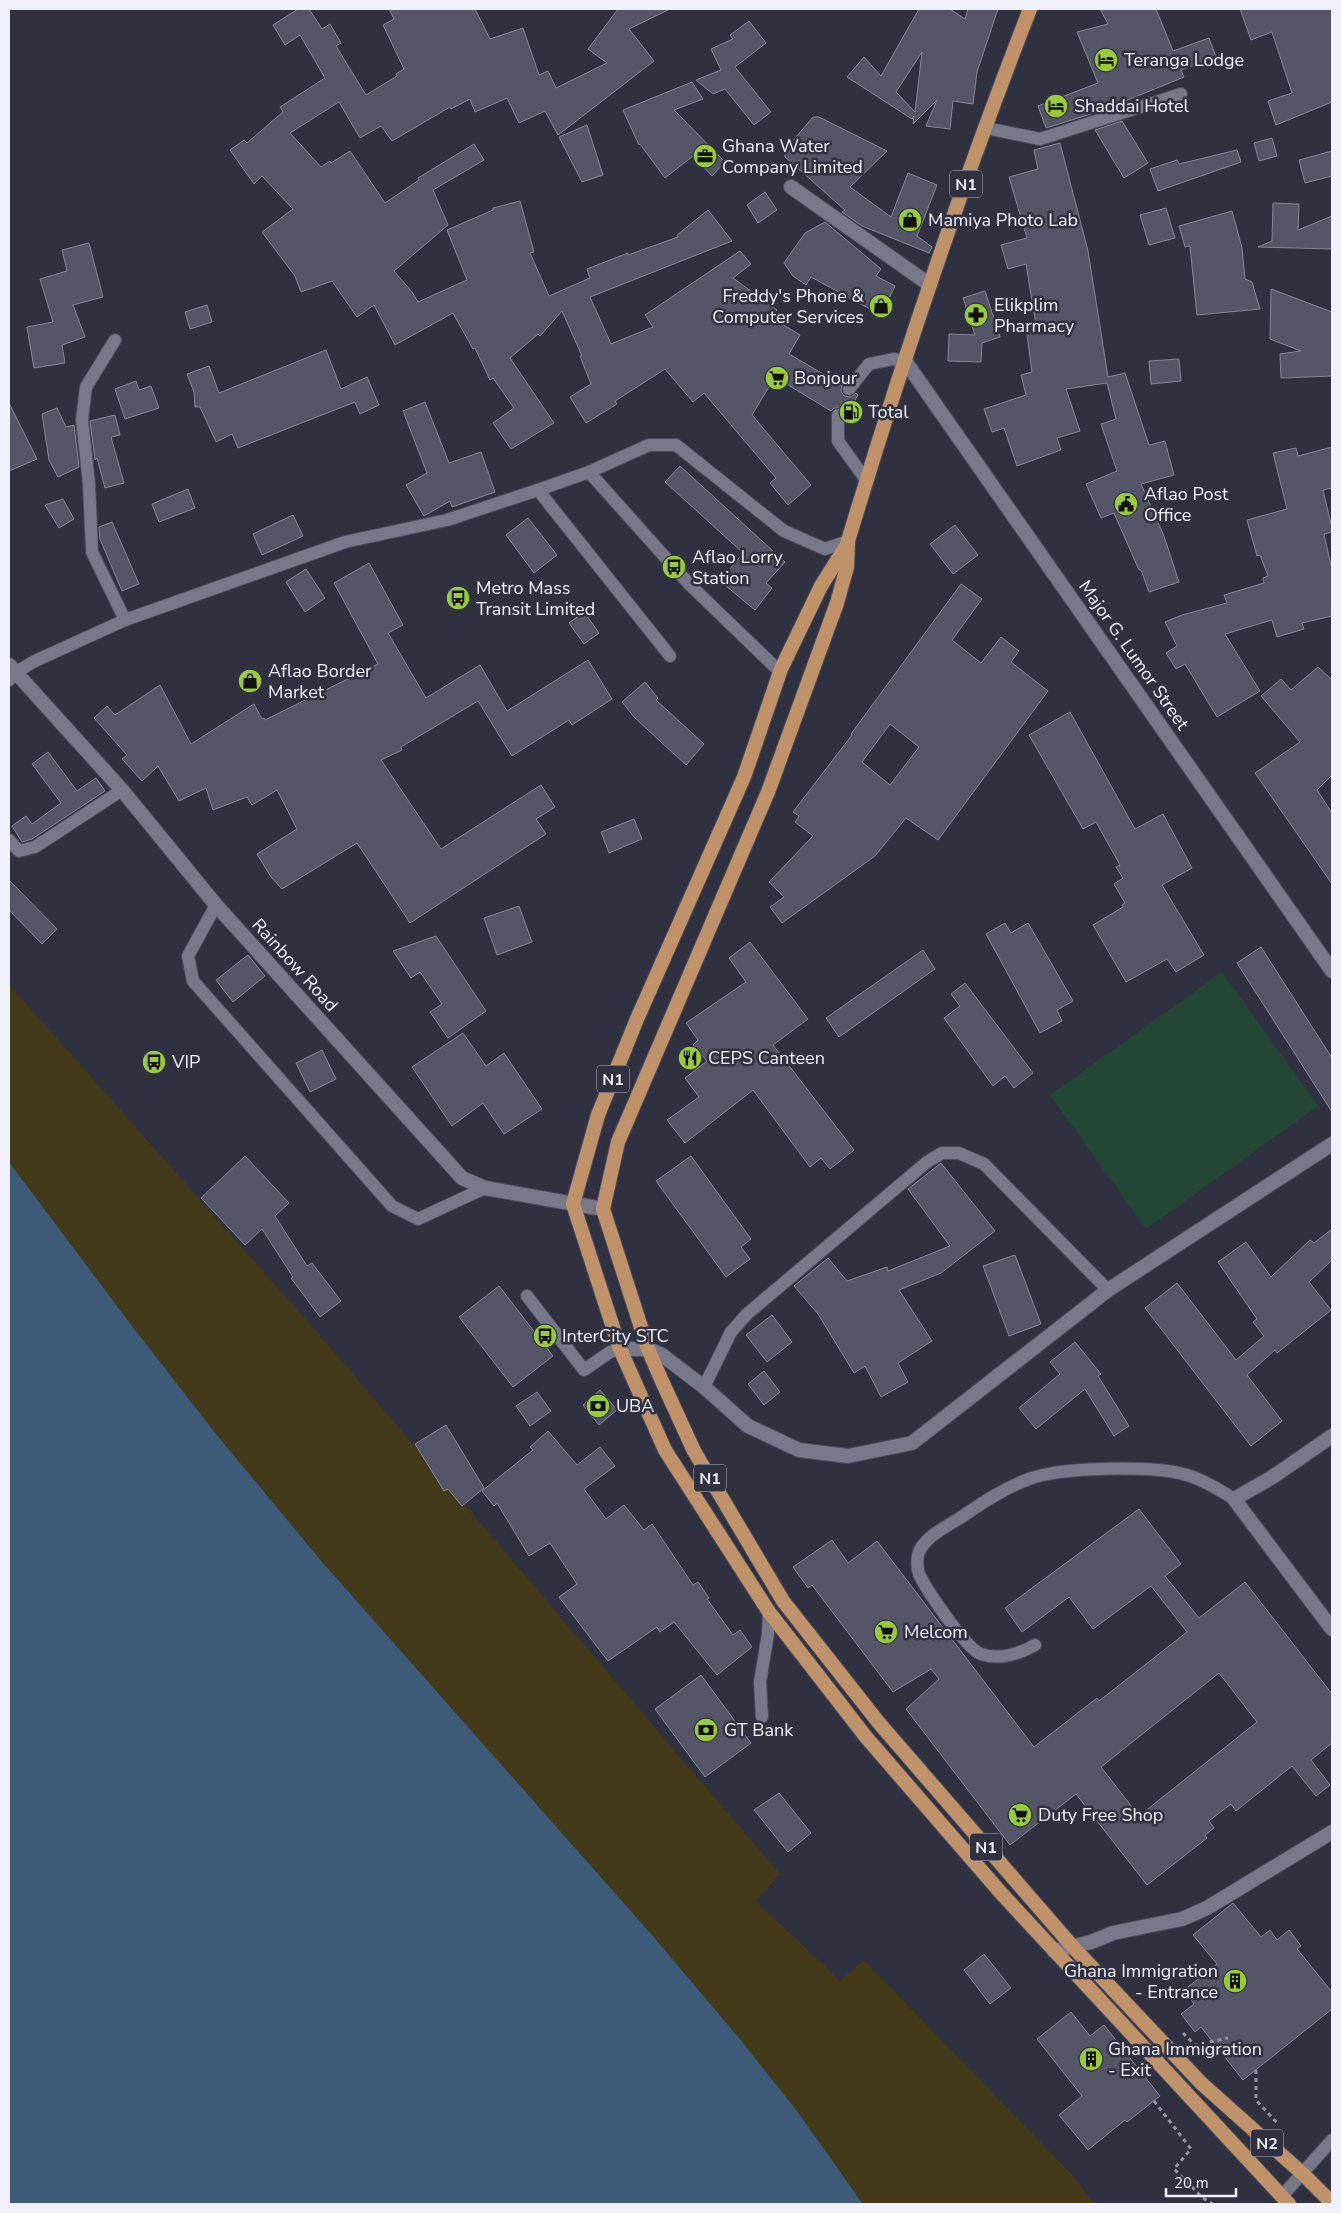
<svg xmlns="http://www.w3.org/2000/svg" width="1341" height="2213" font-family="'Nunito Sans',sans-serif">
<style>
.green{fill:#244634}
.sand{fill:#423a19}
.water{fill:#3e5b79}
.building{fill:#545566;stroke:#868799;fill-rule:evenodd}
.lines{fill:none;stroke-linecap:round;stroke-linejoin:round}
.service-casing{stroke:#4c4c5a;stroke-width:14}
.minor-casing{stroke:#4c4c5a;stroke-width:16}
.trunk-casing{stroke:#4c4c5a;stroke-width:16}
.path{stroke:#9393a0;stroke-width:3;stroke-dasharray:4 4;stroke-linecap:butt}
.service{stroke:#78788b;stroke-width:12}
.minor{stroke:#78788b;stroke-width:14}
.trunk{stroke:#c0926a;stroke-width:14}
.labels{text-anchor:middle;stroke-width:5;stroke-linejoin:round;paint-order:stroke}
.shield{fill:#303140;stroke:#b7b7c4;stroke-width:1}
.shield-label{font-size:16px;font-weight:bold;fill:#f1f1fc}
.poi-label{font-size:18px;fill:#f1f1fc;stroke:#303140;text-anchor:start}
.street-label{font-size:18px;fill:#f1f1fc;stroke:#303140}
</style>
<rect width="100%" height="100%" fill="#303140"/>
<path class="green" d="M1222 972 1318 1106 1146 1229 1050 1095Z"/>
<path class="sand" d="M9 984 330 1347 780 1874 756 1901 840 1981 864 1960 1073 2176 1094 2204H863L797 2111 739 2038 652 1935 323 1563 216 1434 132 1326 9 1162Z"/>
<path class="water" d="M9 1162 132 1326 216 1434 323 1563 652 1935 739 2038 797 2111 863 2204H9Z"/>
<g class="building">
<path d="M298 9H309L322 29 330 24 341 43 336 46 366 95 397 76 396 74 404 69 383 25 394 19 389 9H475L490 39 523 28 539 75 548 71 556 88 607 63 588 49 618 9H670L629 29 654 61 558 135 545 111 519 123 507 98 475 112 470 99 451 109 450 107 392 141 381 126 360 138 339 102 290 133 321 167 330 161 331 163 350 151 385 203 419 180 418 178 474 144 484 160 433 190 448 225 394 271 412 292 418 302 467 280 447 230 493 210V208L520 201 534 252 530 253 549 296 590 278 587 269 628 253V255L678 237 677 235 708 210 732 241 590 297 611 344 653 327 645 315 740 251 751 264 733 278 777 310 772 318 800 335 789 354 842 385 841 391 844 396 851 397 856 393 858 395 846 415 842 408H834L831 411 775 377 752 415 811 485 788 505 770 483 776 478 704 393 693 402 665 369 615 401 617 404 586 423 570 397 591 384 580 356H582L562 311 540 336 538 334 510 358 554 423 511 449 493 423 514 408 493 378 490 380 475 348 473 349 453 313 395 345 374 305 357 317 332 281 301 292 295 276 262 232 293 209 262 176 254 184 230 150 244 140 247 143 283 112 280 107 325 78 300 35 285 45 273 25Z"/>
<path d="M919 9H950L965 19 968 9H998L977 72 973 104 953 101 950 129 926 126 937 100 913 124 914 116 912 119 847 77 864 57 881 76ZM922 52 915 112 896 92Z"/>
<path d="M1100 9H1156L1173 51 1209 38 1216 57 1181 70 1184 77 1113 106V107L1046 128 1038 106 1098 83 1077 32 1108 24Z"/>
<path d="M1240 9H1332V102L1276 125 1268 101 1292 93 1272 32 1251 40Z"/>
<path d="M749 21 766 43 735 67 771 112 754 125 725 89 713 94 696 80 721 70 711 49 733 39 730 35Z"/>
<path d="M692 82 703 99 674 110 725 162 712 176 693 156 665 178 640 144 639 145 623 110Z"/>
<path d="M813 117H819L887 151 850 187 891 217 908 173 937 185 917 236 932 247 929 253 862 226 842 212 845 210 785 157V150Z"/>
<path d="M1122 121 1148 163 1124 178 1095 130Z"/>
<path d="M587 125 603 175 582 182 559 137Z"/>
<path d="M1272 138 1277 156 1259 161 1254 143Z"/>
<path d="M1060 143 1088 251 1108 377 1125 373 1149 445 1165 441 1174 475 1141 484 1164 536 1179 582 1149 592 1141 570H1139L1114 513 1101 518 1086 484 1117 471 1101 424 1116 419 1107 383 1066 389 1080 431 1057 438 1061 450 1017 466 1004 428 992 432 984 409 1026 395 1021 375 1032 372 1026 327 1036 325 1026 264 1008 269 1001 245 1027 238 1009 177 1038 169 1034 150Z"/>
<path d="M1237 150 1241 162 1158 191 1150 169 1177 160 1179 164Z"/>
<path d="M1332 151V176L1305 183 1299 160Z"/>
<path d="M765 192 777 210 758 223 747 205Z"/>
<path d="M1273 203 1299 204 1298 230 1332 216V249L1258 247 1272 241Z"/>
<path d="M1166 208 1175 238 1149 245 1140 215Z"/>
<path d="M1232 211 1242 248 1245 279 1252 282 1260 309 1197 315 1190 246 1185 247 1179 226Z"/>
<path d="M825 222 881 269 876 276 895 286 881 315 811 277 806 285 793 276 784 263 805 233Z"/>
<path d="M89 243 103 297 73 305 85 337 62 345 65 363 34 368 27 327 53 322 40 279 67 271 62 250Z"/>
<path d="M1271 289 1332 312V376L1281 378 1280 354 1301 351 1270 339Z"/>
<path d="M985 291 1000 337 982 343 981 362 948 361 949 334 975 335 963 298Z"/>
<path d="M207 305 212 322 190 329 185 312Z"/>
<path d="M326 350 341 389 367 377 379 405 360 414 355 402 238 448 232 434 216 442 200 407H195L194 392 187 374 209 366 219 393Z"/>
<path d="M1179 359 1181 381 1151 384 1149 361Z"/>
<path d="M136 381 139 390 151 386 159 408 125 419 115 389Z"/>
<path d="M425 402 449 463 481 452 495 492 452 507 450 501 424 516 406 485 427 473 403 411Z"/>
<path d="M9 403 37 459 9 471Z"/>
<path d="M57 408 66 427 74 425 79 467 58 477 49 460 42 414Z"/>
<path d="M115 415 120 435 111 437 124 483 105 488 97 458 95 460 90 421Z"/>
<path d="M1332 447V488L1323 490 1332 528V532L1324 534 1332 570V616L1302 623 1304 629 1277 637 1272 620 1225 634 1260 691 1217 717 1185 664 1176 669 1166 653 1177 646 1165 622 1182 615 1227 603 1224 595 1264 583 1263 578 1268 576 1260 555 1257 556 1247 520 1287 509 1273 453 1296 448 1298 456Z"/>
<path d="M680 466 785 562 766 583 772 588 755 610 720 581 743 553 665 482Z"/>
<path d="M188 489 195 508 159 522 152 504Z"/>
<path d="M63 499 74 519 59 528 45 505Z"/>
<path d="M293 515 303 536 262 555 253 534Z"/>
<path d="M528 518 557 555 534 573 506 535Z"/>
<path d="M112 522 139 584 122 591 100 539 99 527Z"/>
<path d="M955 525 978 555 953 574 930 544Z"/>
<path d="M369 563 403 625 388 633 426 698 480 665 507 711 588 660 612 699 572 725 569 720 512 756 478 701 401 747 402 750 381 760 441 849 541 785 555 807 536 819 546 834 410 923 357 843 282 889 271 877 257 854 297 829 277 790 252 805 247 797 213 810 206 788 179 801 158 766 142 781 122 759 127 755 94 718 107 706 115 715 160 685 191 744 254 704 262 719 264 718 265 720 378 664 334 583Z"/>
<path d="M306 569 325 598 305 612 286 582Z"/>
<path d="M961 584 982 599 952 640 981 663 1001 637 1019 651 1011 662 1048 691 938 840 906 818 875 856 782 923 770 907 784 897 769 882 813 836 795 822 799 816 793 812 852 735 851 734ZM890 724 919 747 890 785 862 762Z"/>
<path d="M584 612 599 633 584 644 569 623Z"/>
<path d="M1318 667 1332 680V775L1317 790 1332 813V884L1255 773 1300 742 1261 696 1281 679 1291 690Z"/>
<path d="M645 682 658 698 656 700 704 744 686 765 635 718 622 702Z"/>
<path d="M1070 712 1135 829 1163 814 1192 868 1162 885 1204 955 1176 972 1167 959 1126 982 1093 925 1123 907 1122 905 1125 903 1114 884 1123 878 1116 867 1120 865 1096 822 1083 829 1029 735Z"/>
<path d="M48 752 77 791 96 778 105 791 32 839 22 842 12 826 26 816 32 824 61 803 32 764Z"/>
<path d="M634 819 642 839 609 853 601 832Z"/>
<path d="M9 880 57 929 42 944 9 910Z"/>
<path d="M519 906 532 942 497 955 484 918Z"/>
<path d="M1005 923 1011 933 1028 923 1073 1001 1057 1010 1062 1021 1040 1033 986 934Z"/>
<path d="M436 936 486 1011 448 1038 430 1012 442 1004 420 972 411 978 393 951Z"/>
<path d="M750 942 808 1019 773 1045 854 1150 830 1169 821 1158 810 1167 753 1090 685 1143 667 1120 699 1097 685 1078 707 1061 693 1045 698 1040 686 1023 746 982 729 958Z"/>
<path d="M1261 947 1332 1058V1112L1237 963Z"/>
<path d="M923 950 935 969 839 1037 826 1018Z"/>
<path d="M248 955 265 976 233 1002 216 980Z"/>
<path d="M965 983 1033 1073 1014 1088 1005 1076 993 1086 944 1018 960 1006 951 994Z"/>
<path d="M463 1033 486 1066 504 1053 542 1109 504 1134 483 1103 452 1126 412 1067Z"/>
<path d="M322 1050 336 1079 310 1092 296 1063Z"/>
<path d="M245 1156 289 1203 275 1216 307 1266 312 1263 341 1301 320 1317 291 1278 293 1277 262 1229 245 1245 201 1198Z"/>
<path d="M691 1156 751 1239 741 1247 750 1259 726 1277 656 1181Z"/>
<path d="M941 1163 995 1231 941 1273 899 1290 932 1341 898 1363 908 1382 881 1397 865 1366 854 1373 818 1314 794 1286 828 1258 847 1281 887 1267 888 1271 950 1246 908 1189Z"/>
<path d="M1332 1229V1260L1309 1282 1331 1310 1277 1353 1275 1350 1247 1375 1282 1421 1251 1446 1145 1308 1177 1283 1236 1360 1264 1336 1253 1322 1257 1319 1218 1262 1246 1242 1271 1277 1310 1240 1314 1243Z"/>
<path d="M1015 1255 1041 1324 1009 1336 983 1266Z"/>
<path d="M499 1286 553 1356 513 1387 459 1317Z"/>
<path d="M772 1315 792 1342 767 1362 746 1335Z"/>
<path d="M1075 1342 1101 1374 1098 1376 1129 1426 1114 1436 1085 1389 1036 1429 1019 1408 1060 1374 1050 1362Z"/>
<path d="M764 1371 780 1392 764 1405 748 1384Z"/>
<path d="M600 1390 617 1410 599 1425 583 1405Z"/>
<path d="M537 1392 551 1411 530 1426 516 1406Z"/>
<path d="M446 1425 484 1488 462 1506 448 1489 444 1491 415 1444Z"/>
<path d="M548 1431 577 1465 600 1447 615 1466 584 1489 606 1519 624 1505 644 1530 652 1524 693 1585 698 1582 709 1598 707 1599 733 1635 740 1630 752 1647 717 1675 674 1622 660 1632 657 1627 608 1661 559 1597 577 1584 550 1543 529 1556 497 1503 494 1506 482 1491 533 1450 530 1447Z"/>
<path d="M1139 1509 1181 1564 1165 1576 1199 1618 1245 1582 1332 1694V1743L1311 1760 1330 1785 1316 1796 1292 1766 1236 1811 1231 1804 1209 1821 1214 1828 1205 1835 1207 1838 1147 1885 1076 1794 1010 1845 906 1709 939 1679 931 1669 893 1692 812 1585 808 1588 793 1567 832 1540 848 1563 877 1541 1034 1747 1097 1698 1099 1701 1187 1632 1151 1586 1093 1629 1069 1597 1022 1632 1005 1608ZM1219 1673 1257 1722 1139 1816 1101 1767Z"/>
<path d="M701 1675 751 1743 705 1777 655 1709Z"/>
<path d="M779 1793 811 1833 788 1852 754 1810Z"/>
<path d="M1233 1903 1261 1937 1270 1930 1277 1940 1289 1930 1301 1946 1297 1949 1332 1992V2009L1243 2080 1201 2027 1195 2032 1181 2014 1194 2004 1184 1990 1217 1964 1193 1935Z"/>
<path d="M984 1954 1011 1988 990 2004 964 1970Z"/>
<path d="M1071 2012 1090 2036 1104 2025 1160 2096 1127 2122 1125 2120 1088 2150 1059 2115 1082 2096 1037 2039Z"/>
</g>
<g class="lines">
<g class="service-casing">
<g id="service">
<path d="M986 128 1040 139 1181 94"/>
<path d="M115 340 86 387 82 420 89 484 92 552 125 620"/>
<path d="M849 389 869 364 893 359 905 361"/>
<path d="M838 415V441L866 480"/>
<path d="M589 472 690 585 775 667 781 669"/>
<path d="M538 490 670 656"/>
<path d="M9 680 16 672 35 661 125 620 345 542 447 520 538 490 589 472 649 445H676L784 531 825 549 848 541"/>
<path d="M9 840 19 851 35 847 122 790"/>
<path d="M216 905 188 956 193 981 392 1206 418 1219 485 1188"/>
<path d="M527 1296 584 1370 610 1352 620 1349"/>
<path d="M704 1387 731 1332 747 1314 927 1162 942 1153H959L984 1164 1108 1290"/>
<path d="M1035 1645C1019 1654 999 1660 981 1654 966 1649 926 1589 919 1574 917 1569 917 1560 918 1555 922 1538 946 1527 960 1518 982 1503 1004 1488 1029 1479 1061 1467 1154 1465 1187 1475 1204 1480 1220 1490 1234 1499"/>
<path d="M762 1717 760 1682 768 1634 769 1612"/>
<path d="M1282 2196 1332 2140"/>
</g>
</g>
<g class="minor-casing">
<g id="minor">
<path d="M791 187 930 285"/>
<path d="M905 361 1332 971"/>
<path d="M9 665 122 790 216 905 462 1178 485 1188 603 1209"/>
<path d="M620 1349H648L662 1355 704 1387 748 1426 799 1450 848 1456 912 1443 1108 1290 1332 1144"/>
<path d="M1332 1436 1271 1478 1234 1499 1332 1629"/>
<path d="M1054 1951 1091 1942 1113 1933 1182 1919 1207 1908 1332 1832"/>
</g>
</g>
<g class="trunk-casing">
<g id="trunk">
<path d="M1030 9C962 183 902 362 848 541L847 567 837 603 768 792 618 1142 603 1209 648 1349 661 1379 694 1451 783 1601 879 1723 1073 1947 1201 2083 1303 2174 1332 2203"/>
<path d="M848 543 821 586 781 669 744 777 637 1019 598 1115 573 1204 620 1349 665 1450 769 1612 866 1737 1001 1893 1289 2204"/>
</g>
</g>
<g class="path">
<path d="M1183 2033 1195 2045 1228 2038"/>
<path d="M1256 2070V2100L1279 2125"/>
<path d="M1154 2101 1191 2149 1174 2169 1203 2198 1213 2204"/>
</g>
<use href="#service" class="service"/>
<use href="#minor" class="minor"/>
<use href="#trunk" class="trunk"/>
</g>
<defs>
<g id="hotel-disc" transform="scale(1.25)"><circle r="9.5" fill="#98cb37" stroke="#303140"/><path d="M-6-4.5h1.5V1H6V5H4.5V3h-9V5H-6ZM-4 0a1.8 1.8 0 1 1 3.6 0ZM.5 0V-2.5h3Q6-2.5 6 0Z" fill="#111"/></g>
<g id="office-disc" transform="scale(1.25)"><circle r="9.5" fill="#98cb37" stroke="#303140"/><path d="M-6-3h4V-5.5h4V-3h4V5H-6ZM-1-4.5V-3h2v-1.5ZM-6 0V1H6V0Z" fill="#111"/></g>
<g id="shop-disc" transform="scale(1.25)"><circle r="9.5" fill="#98cb37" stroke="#303140"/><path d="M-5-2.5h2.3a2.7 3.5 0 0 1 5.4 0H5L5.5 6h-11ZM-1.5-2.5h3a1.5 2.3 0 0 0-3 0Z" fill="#111"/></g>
<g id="pharmacy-disc" transform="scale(1.25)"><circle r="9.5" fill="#98cb37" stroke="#303140"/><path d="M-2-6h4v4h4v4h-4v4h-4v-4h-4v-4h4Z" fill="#111"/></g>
<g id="supermarket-disc" transform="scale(1.25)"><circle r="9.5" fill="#98cb37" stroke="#303140"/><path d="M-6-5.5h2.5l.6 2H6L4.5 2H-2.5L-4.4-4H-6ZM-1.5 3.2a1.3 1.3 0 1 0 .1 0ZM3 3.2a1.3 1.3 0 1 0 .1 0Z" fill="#111"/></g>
<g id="fuel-disc" transform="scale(1.25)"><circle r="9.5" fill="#98cb37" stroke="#303140"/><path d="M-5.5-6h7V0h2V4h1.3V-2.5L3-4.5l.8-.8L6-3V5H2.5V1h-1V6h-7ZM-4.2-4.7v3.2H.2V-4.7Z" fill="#111"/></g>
<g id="civic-disc" transform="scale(1.25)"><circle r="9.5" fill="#98cb37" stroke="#303140"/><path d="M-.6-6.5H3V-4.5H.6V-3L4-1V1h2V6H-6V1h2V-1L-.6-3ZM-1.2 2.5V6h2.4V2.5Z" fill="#111"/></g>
<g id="bus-disc" transform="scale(1.25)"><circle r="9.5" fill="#98cb37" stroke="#303140"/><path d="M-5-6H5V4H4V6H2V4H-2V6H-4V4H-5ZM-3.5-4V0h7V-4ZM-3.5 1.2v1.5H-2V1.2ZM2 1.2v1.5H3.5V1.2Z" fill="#111"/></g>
<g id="restaurant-disc" transform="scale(1.25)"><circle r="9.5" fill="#98cb37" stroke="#303140"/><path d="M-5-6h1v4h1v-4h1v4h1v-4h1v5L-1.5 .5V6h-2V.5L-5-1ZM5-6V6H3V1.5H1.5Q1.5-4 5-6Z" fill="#111"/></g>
<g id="bank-disc" transform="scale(1.25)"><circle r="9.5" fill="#98cb37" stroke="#303140"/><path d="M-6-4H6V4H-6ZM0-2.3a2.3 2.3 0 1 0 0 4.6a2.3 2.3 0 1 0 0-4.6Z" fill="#111"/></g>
<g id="building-disc" transform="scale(1.25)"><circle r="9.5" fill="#98cb37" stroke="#303140"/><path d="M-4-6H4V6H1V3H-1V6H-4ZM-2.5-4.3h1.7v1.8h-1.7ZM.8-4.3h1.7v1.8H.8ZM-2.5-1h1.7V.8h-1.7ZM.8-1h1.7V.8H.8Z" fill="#111"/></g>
</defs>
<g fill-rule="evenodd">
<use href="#hotel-disc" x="1106" y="60"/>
<use href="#hotel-disc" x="1056" y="106"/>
<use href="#office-disc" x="705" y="156"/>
<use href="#shop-disc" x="910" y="220"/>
<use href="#shop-disc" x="881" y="306"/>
<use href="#pharmacy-disc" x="976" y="315"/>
<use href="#supermarket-disc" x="777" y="378"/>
<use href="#fuel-disc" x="851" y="412"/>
<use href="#civic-disc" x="1126" y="504"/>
<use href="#bus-disc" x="674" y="567"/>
<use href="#bus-disc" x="458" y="598"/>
<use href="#shop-disc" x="250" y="681"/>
<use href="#restaurant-disc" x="690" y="1058"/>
<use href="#bus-disc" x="154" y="1062"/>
<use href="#bus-disc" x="545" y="1336"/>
<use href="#bank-disc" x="598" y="1406"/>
<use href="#supermarket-disc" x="886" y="1632"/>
<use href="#bank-disc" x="706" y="1730"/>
<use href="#supermarket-disc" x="1020" y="1815"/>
<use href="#building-disc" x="1235" y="1981"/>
<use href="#building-disc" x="1091" y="2059"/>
</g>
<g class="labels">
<g class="shield">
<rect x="950" y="170.5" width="32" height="27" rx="4"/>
<rect x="597" y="1065.5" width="32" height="27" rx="4"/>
<rect x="694" y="1464.5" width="32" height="27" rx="4"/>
<rect x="970" y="1833.5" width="32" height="27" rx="4"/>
<rect x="1251" y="2129.5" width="32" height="27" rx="4"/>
</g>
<g class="shield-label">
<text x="966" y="190">N1</text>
<text x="613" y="1085">N1</text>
<text x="710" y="1484">N1</text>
<text x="986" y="1853">N1</text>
<text x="1267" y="2149">N2</text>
</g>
<g class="poi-label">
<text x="1124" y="66">Teranga Lodge</text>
<text x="1074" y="112">Shaddai Hotel</text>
<text x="722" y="152">Ghana Water<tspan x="722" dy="21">Company Limited</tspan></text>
<text x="928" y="226">Mamiya Photo Lab</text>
<text x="864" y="302" text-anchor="end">Freddy's Phone &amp;<tspan x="864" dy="21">Computer Services</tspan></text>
<text x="994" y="311">Elikplim<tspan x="994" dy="21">Pharmacy</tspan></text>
<text x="794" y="384">Bonjour</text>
<text x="868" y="418">Total</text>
<text x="1144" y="500">Aflao Post<tspan x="1144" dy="21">Office</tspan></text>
<text x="692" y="563">Aflao Lorry<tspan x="692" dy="21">Station</tspan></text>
<text x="476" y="594">Metro Mass<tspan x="476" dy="21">Transit Limited</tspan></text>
<text x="268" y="677">Aflao Border<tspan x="268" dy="21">Market</tspan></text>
<text x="708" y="1064">CEPS Canteen</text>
<text x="172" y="1068">VIP</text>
<text x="562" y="1342">InterCity STC</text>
<text x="616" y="1412">UBA</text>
<text x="904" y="1638">Melcom</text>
<text x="724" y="1736">GT Bank</text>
<text x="1038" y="1821">Duty Free Shop</text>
<text x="1218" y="1977" text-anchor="end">Ghana Immigration<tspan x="1218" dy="21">- Entrance</tspan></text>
<text x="1108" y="2055">Ghana Immigration<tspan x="1108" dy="21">- Exit</tspan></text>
</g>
<g class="street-label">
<text transform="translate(1134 655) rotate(55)" y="6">Major G. Lumor Street</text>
<text transform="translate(295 965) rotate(48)" y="6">Rainbow Road</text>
</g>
</g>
<rect width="1341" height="2213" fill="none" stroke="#f1f1fc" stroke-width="20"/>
<path d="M1166 2188v8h70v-8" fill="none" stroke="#f1f1fc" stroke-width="2.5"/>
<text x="1174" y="2188" font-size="15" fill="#f1f1fc" stroke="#303140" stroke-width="4" paint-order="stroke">20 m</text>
</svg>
